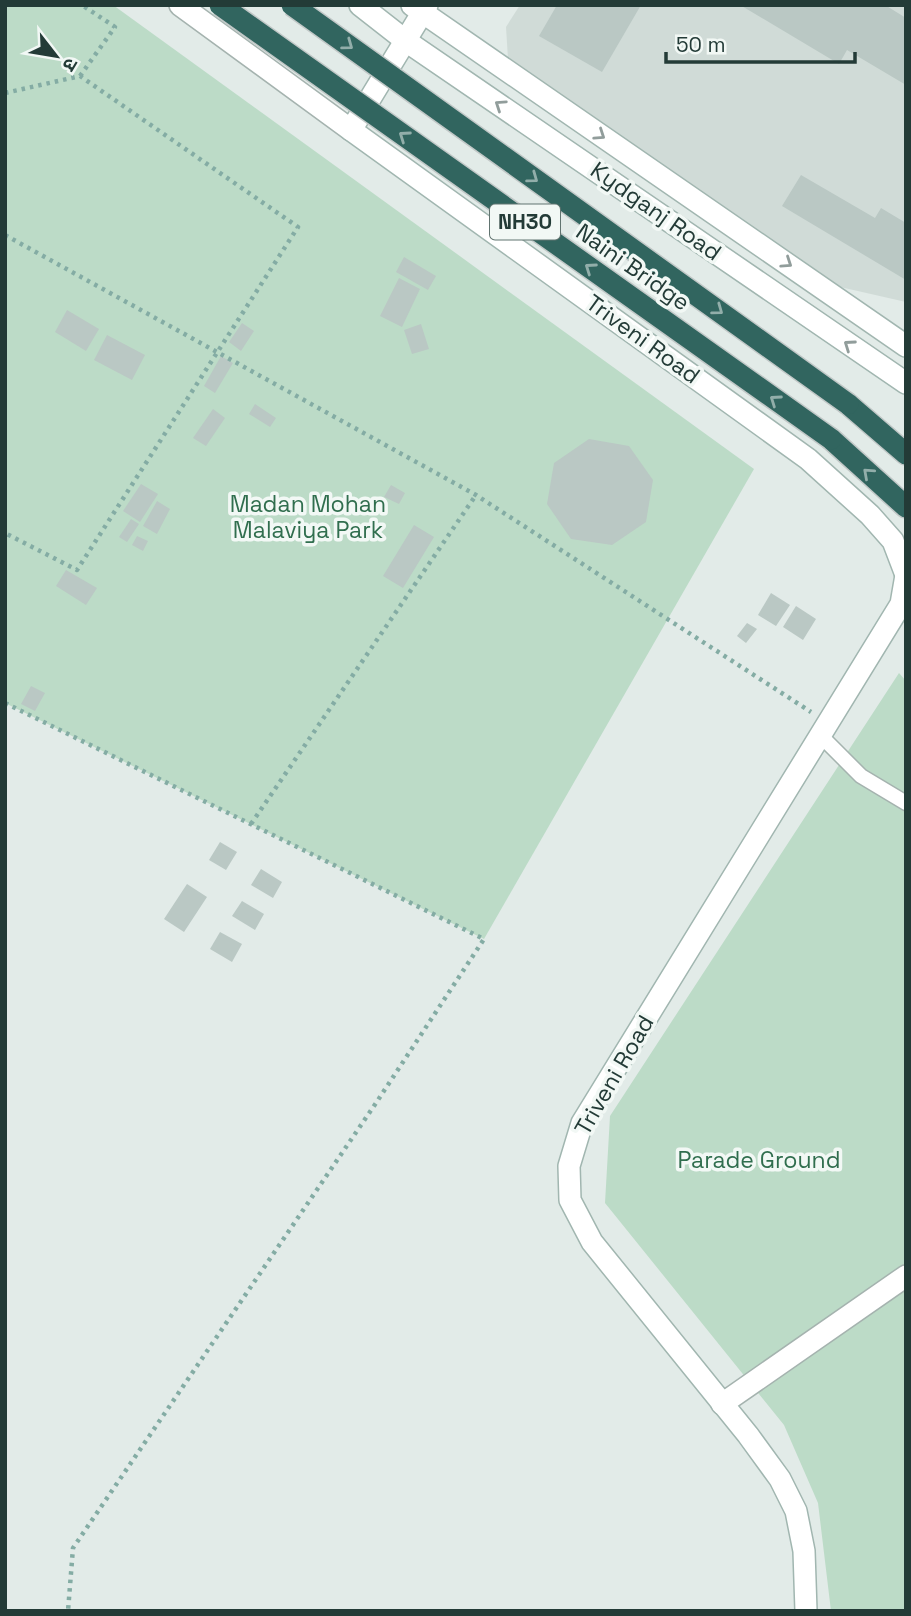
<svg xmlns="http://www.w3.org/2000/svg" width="911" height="1616" font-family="'Space Grotesk','Noto Sans Devanagari',sans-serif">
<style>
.built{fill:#d0dbd7}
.green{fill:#bcdbc7}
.building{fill:#bac8c4}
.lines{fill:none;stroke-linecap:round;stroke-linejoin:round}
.lane-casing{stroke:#a5b3af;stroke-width:17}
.street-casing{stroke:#a5b3af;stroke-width:24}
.secondary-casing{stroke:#a1b6b0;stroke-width:24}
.highway-casing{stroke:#c1c8c7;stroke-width:24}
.path{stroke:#84aca4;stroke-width:4.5;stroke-dasharray:3.5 5;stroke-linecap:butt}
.lane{stroke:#fff;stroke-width:14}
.street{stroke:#fff;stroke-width:21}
.secondary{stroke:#fff;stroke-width:21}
.highway{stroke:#31655f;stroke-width:21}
.highway-bridge-casing{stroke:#c1c8c7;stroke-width:24;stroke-linecap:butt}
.highway-bridge{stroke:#31655f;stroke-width:21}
.oneway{stroke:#92aeaa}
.oneway2{stroke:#919d9b}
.labels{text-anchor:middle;stroke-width:7;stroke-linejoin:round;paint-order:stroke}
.shield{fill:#f2f8f5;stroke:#617470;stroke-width:2}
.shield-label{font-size:21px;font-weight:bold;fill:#233b37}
.street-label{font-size:23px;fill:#233b37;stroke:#f2f8f5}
.park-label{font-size:23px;fill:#306e4e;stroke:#f2f8f5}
</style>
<rect width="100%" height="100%" fill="#e2ebe8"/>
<path class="built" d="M520 5H906V302L827 284 509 75 506 27Z"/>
<g class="green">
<path d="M5 5H113L754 469 484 939 5 703Z"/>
<path d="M899 673 906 681V1611H831L818 1503 784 1425 605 1203 610 1116Z"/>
</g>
<g class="building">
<path d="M557 5H641L602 72 539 36Z"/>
<path d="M740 5H885L906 18V85L847 50 839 64Z"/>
<path d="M801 175 875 218 881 208 906 223V280L782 206Z"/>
<path d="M404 257 436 276 428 290 396 272Z"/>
<path d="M399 278 420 289 402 327 380 316Z"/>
<path d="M67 310 99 329 86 351 55 332Z"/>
<path d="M242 323 254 331 241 351 229 342Z"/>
<path d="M421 324 429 349 412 354 404 330Z"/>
<path d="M107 335 145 355 132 380 94 360Z"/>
<path d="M221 356 233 363 215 393 204 386Z"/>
<path d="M255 404 276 418 270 427 249 414Z"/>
<path d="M213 409 225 418 206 446 193 438Z"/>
<path d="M589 439 629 446 653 480 646 522 612 545 571 539 547 504 554 463Z"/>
<path d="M141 484 158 494 140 522 123 511Z"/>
<path d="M391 485 405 493 399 504 384 497Z"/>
<path d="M157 501 170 509 157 534 143 526Z"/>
<path d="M131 519 139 524 127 542 119 537Z"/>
<path d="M414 525 434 537 403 588 383 576Z"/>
<path d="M137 536 148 541 143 551 132 545Z"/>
<path d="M66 570 97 588 86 605 56 586Z"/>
<path d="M771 593 790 605 776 626 758 615Z"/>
<path d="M796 606 816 619 803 640 783 627Z"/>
<path d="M747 623 757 629 746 643 737 636Z"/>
<path d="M31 686 45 693 35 711 21 704Z"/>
<path d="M220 842 237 852 226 870 209 860Z"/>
<path d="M261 869 282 882 273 898 251 885Z"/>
<path d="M187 884 207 897 184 932 164 919Z"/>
<path d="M242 901 264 914 255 930 232 916Z"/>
<path d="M220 932 242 944 232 962 210 949Z"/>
</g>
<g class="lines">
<g class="lane-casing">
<path id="lane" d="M820 735 861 776 906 803"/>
</g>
<g class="street-casing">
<g id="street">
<path d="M180 5 351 130"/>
<path d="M722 1404 906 1276"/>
</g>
</g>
<g class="secondary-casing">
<g id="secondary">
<path d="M360 5 406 41 906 383"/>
<path d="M412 5 906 346"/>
<path d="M427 5 351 130 808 459 870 515 893 541 906 575"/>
<path d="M806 1611 804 1551 796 1511 780 1479 748 1435 592 1242 570 1200 569 1166 582 1123 901 604 906 575"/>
</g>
</g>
<g class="highway-casing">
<g id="highway">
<path d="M848 404 906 454"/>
<path d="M831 439 906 507"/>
</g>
</g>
<g class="path">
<path d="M80 76 115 27 82 5"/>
<path d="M5 93 80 76 298 227 77 570 5 533"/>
<path d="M5 235 476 495 811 712"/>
<path d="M5 703 484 939 376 1103 73 1548 68 1611"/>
<path d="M251 824 476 495"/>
</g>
<use href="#lane" class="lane"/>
<use href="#street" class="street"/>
<use href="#secondary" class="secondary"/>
<use href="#highway" class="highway"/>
<g class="highway-bridge-casing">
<g id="highway-bridge">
<path d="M220 5 831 439"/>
<path d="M292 5 848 404"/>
</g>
</g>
<use href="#highway-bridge" class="highway-bridge"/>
</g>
<defs><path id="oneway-chevron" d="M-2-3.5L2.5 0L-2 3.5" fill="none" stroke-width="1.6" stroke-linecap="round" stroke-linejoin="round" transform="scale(1.75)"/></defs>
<g class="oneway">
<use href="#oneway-chevron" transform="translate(348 45) rotate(36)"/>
<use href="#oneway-chevron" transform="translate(404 136) rotate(-145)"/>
<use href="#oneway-chevron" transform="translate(533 178) rotate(36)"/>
<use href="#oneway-chevron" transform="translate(590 268) rotate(-145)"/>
<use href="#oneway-chevron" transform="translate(718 310) rotate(36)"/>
<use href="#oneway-chevron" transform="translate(775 400) rotate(-145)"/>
<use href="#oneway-chevron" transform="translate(868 473) rotate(-138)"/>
</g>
<g class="oneway2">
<use href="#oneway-chevron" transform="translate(500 105) rotate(-146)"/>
<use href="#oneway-chevron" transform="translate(600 135) rotate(34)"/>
<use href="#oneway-chevron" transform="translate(787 263) rotate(34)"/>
<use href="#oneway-chevron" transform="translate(849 345) rotate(-145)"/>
</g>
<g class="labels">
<rect class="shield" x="490" y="204.5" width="70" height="35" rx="5"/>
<g class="shield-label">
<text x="525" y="229">NH30</text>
</g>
<g class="street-label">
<text transform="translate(656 211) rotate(35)" y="8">Kydganj Road</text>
<text transform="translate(633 267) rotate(35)" y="8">Naini Bridge</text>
<text transform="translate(643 339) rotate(36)" y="8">Triveni Road</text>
<text transform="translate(614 1075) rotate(-60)" y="8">Triveni Road</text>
</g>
<g class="park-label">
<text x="308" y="512">Madan Mohan<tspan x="308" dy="26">Malaviya Park</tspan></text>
<text x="759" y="1168">Parade Ground</text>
</g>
</g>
<rect width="911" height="1616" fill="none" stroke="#233b37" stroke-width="14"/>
<g transform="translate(56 56) rotate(121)" stroke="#f2f8f5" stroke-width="5" paint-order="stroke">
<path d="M0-5L12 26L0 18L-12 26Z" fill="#233b37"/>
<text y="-10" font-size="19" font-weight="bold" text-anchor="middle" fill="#233b37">उ</text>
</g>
<path d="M666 52v10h189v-10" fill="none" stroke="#233b37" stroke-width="3.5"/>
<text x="676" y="52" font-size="21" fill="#233b37" stroke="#f2f8f5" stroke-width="5" paint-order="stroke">50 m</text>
</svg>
